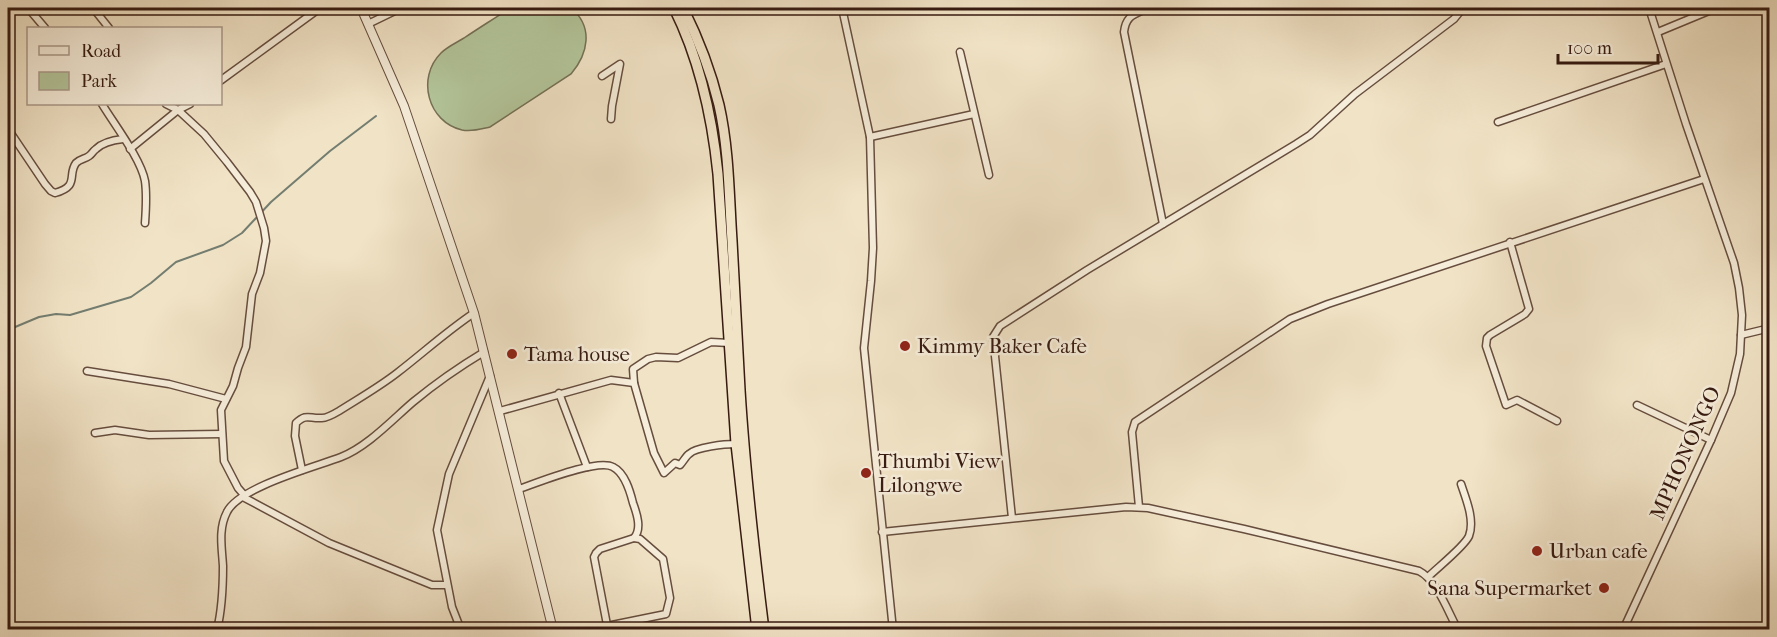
<svg xmlns="http://www.w3.org/2000/svg" width="1777" height="637" font-family="'IM FELL French Canon',serif">
<style>
.green{fill:#b3c59a;stroke:#757056;stroke-width:1.5}
.lines{fill:none;stroke-linecap:round;stroke-linejoin:round}
.stream{stroke:#737d70;stroke-width:2}
.minor-casing{stroke:#664d3e;stroke-width:9}
.tertiary-casing{stroke:#664d3e;stroke-width:10}
.trunk-casing{stroke:#371b11;stroke-width:12}
.minor{stroke:#f6edda;stroke-width:6}
.tertiary{stroke:#f6edda;stroke-width:8}
.trunk{stroke:#f1e3c6;stroke-width:9}
.poi-dot{fill:#8f2418;stroke:#f6edda;stroke-width:2}
.labels{text-anchor:middle;stroke-width:5;stroke-linejoin:round;paint-order:stroke}
.poi-label{font-size:21px;fill:#371b11;stroke:#f6edda;text-anchor:start}
.street-label{font-size:21px;fill:#371b11;stroke:#f6edda}
</style>
<rect width="100%" height="100%" fill="#f1e3c6"/>
<filter id="stains"><feTurbulence type="fractalNoise" baseFrequency=".00333" numOctaves="4"/><feColorMatrix values="0 0 0 0 .2 0 0 0 0 .09 0 0 0 0 .02 0 0 0 .5 -.17"/></filter>
<radialGradient id="worn" r=".72"><stop offset=".6" stop-color="#630" stop-opacity="0"/><stop offset="1" stop-color="#630" stop-opacity=".3"/></radialGradient>
<path class="green" d="M510 8H571C594 27 588 54 571 74L490 127C481 129 472 132 462 130 428 122 416 78 441 53 447 47 456 43 464 38 479 28 495 18 510 8Z"/>
<g class="lines">
<g class="stream">
<path d="M1766 8H1767"/>
<path d="M8 330 39 317 56 314 70 315 131 297 151 283 176 262 223 245 242 233 271 202 330 151 376 116"/>
</g>
<g class="minor-casing">
<g id="minor">
<path d="M28 8 45 28"/>
<path d="M93 8 109 28"/>
<path d="M842 8 870 137 873 248 871 281 864 348 893 630"/>
<path d="M1148 8C1134 15 1126 15 1124 32L1163 224"/>
<path d="M368 24 401 8"/>
<path d="M1658 32 1716 8"/>
<path d="M960 52 989 175"/>
<path d="M602 76 620 64 612 106 611 119"/>
<path d="M220 81 320 8"/>
<path d="M102 104C114 124 141 159 145 181 147 195 146 209 145 223"/>
<path d="M166 104 178 110 190 104"/>
<path d="M1498 122 1666 64"/>
<path d="M8 129 45 184 51 191 55 193C80 186 67 175 76 163 80 159 85 159 89 156 93 153 92 152 96 149 103 142 114 140 123 139"/>
<path d="M870 137 974 114"/>
<path d="M130 149 178 110 204 134 227 162 250 192 256 202 264 228 266 241 260 273 252 294 246 347 238 368 233 386 221 410 224 461 238 488 245 496"/>
<path d="M1510 242 1529 309 1525 314 1490 335 1487 338 1486 346 1506 405 1517 400 1557 421"/>
<path d="M1741 335 1770 328"/>
<path d="M87 371 169 384 226 399"/>
<path d="M634 383 633 369 648 359 656 357 678 358 711 342 729 343"/>
<path d="M559 393 587 467"/>
<path d="M1637 405 1711 440"/>
<path d="M500 411 611 380 634 383 654 453 664 473 675 463 680 465C683 462 686 456 689 454 696 447 725 444 736 444"/>
<path d="M95 433 115 430 149 435 222 434"/>
<path d="M302 470 295 436 296 423C307 413 309 419 322 418 327 418 334 414 339 411 358 399 379 387 397 373 423 353 447 331 474 313"/>
<path d="M519 489C537 483 598 458 613 467 625 473 630 491 633 503 637 514 642 529 634 538L600 549 596 553 594 557 608 630"/>
<path d="M243 497 329 543 432 585H447"/>
<path d="M1139 507 1132 432 1135 422 1290 319 1328 304 1704 179"/>
<path d="M1012 518 993 337 1000 326 1087 270 1296 144 1310 135 1355 94 1454 19 1463 8"/>
<path d="M882 532 1126 507 1148 508 1244 529 1419 571C1437 580 1448 612 1458 630"/>
<path d="M1428 577C1437 568 1465 546 1469 536 1475 520 1466 499 1461 484"/>
<path d="M607 626 666 614 670 598 663 559 640 539 634 538"/>
<path d="M217 630C222 609 223 587 223 566 222 548 218 529 227 512 239 487 315 467 341 457 367 447 392 420 413 402 436 383 459 367 484 352"/>
<path d="M461 630 452 607 437 530 449 474 490 376"/>
<path d="M1623 630 1711 440 1731 393 1740 354 1742 315 1739 288 1734 263 1686 124 1649 8"/>
</g>
</g>
<g class="tertiary-casing">
<path id="tertiary" d="M361 8 404 106 474 313 553 630"/>
</g>
<g class="trunk-casing">
<g id="trunk">
<path d="M674 8C700 60 712 115 718 174L736 444 757 630"/>
<path d="M683 8C698 38 711 72 719 105 729 149 729 196 732 241 735 291 737 340 740 390 745 471 754 550 764 630"/>
</g>
</g>
<use href="#minor" class="minor"/>
<use href="#tertiary" class="tertiary"/>
<use href="#trunk" class="trunk"/>
</g>
<g class="poi-dot">
<circle cx="905" cy="346" r="6"/>
<circle cx="512" cy="354" r="6"/>
<circle cx="866" cy="473" r="6"/>
<circle cx="1537" cy="551" r="6"/>
<circle cx="1604" cy="588" r="6"/>
</g>
<g class="labels">
<g class="poi-label">
<text x="917" y="353">Kimmy Baker Cafe</text>
<text x="524" y="361">Tama house</text>
<text x="878" y="468">Thumbi View<tspan x="878" dy="24">Lilongwe</tspan></text>
<text x="1549" y="558">Urban cafe</text>
<text x="1592" y="595" text-anchor="end">Sana Supermarket</text>
</g>
<g class="street-label">
<text transform="translate(1685 453) rotate(-66)" y="7">MPHONONGO</text>
</g>
</g>
<rect width="1777" height="637" fill="none" stroke="#f1e3c6" stroke-width="30"/>
<rect x="9" y="9" width="1759" height="619" fill="none" stroke="#371b11" stroke-width="3"/>
<rect x="15" y="15" width="1747" height="607" fill="none" stroke="#371b11" stroke-width="1.5"/>
<rect x="27" y="27" width="195" height="78" fill="#f6edda" stroke="#aa998a" stroke-width="1.5"/>
<rect x="39" y="46" width="30" height="9" fill="#f6edda" stroke="#aa998a" stroke-width="1.5"/>
<text x="81" y="57" font-size="18" fill="#371b11">Road</text>
<rect x="39" y="72" width="30" height="18" fill="#b3c59a" stroke="#aa998a" stroke-width="1.5"/>
<text x="81" y="87" font-size="18" fill="#371b11">Park</text>
<path d="M1558 54v9h100v-9" fill="none" stroke="#371b11" stroke-width="3"/>
<text x="1567" y="54" font-size="18" fill="#371b11" stroke="#f6edda" stroke-width="4.5" paint-order="stroke">100 m</text>
<rect width="100%" height="100%" filter="url(#stains)"/>
<rect width="100%" height="100%" fill="url(#worn)"/>
</svg>
